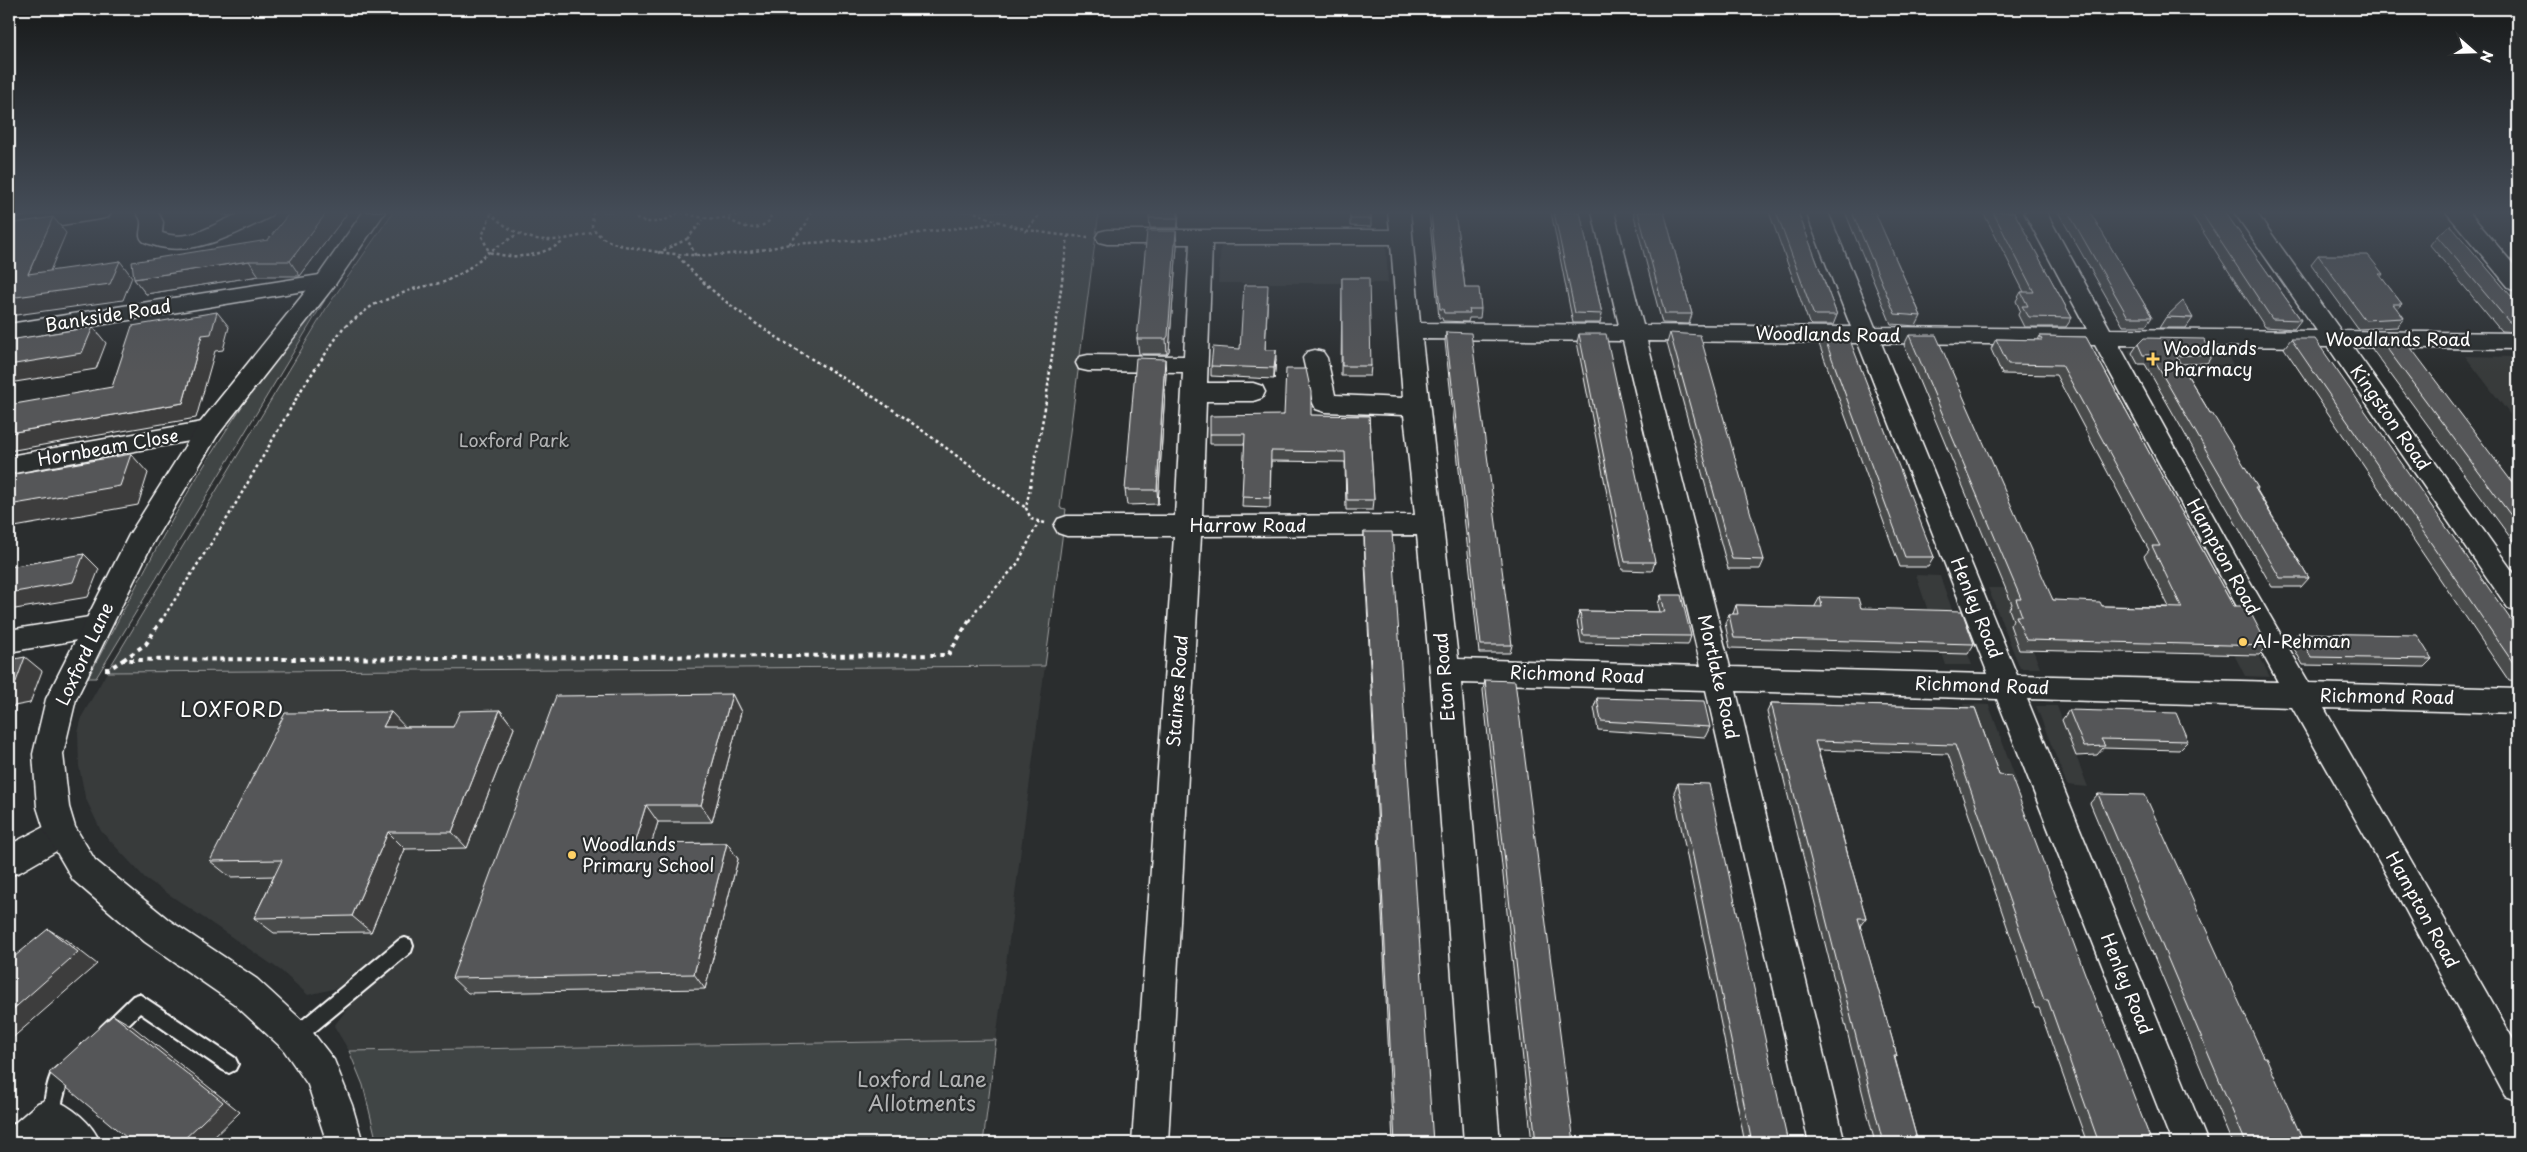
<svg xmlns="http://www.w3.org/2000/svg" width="2527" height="1152" font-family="'Playpen Sans',sans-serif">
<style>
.built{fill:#373a3b}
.green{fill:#414445;stroke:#a0a2a2}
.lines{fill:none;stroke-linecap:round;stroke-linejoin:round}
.lane-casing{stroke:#fff;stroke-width:4}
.street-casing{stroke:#fff;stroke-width:3}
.secondary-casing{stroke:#fff;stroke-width:3}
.path-far1{stroke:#fff;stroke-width:2.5;stroke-dasharray:3 3;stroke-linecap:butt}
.path{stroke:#fff;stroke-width:4;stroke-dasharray:4.5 4.5;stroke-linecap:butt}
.lane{fill:#2a2d2e;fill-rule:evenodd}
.street{fill:#2a2d2e;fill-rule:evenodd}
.secondary{fill:#2a2d2e;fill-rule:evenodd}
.wall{fill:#494b4c;stroke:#fff}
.shaded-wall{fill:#3c3d3e;stroke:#fff}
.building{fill:#555758;stroke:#fff}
.poi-dot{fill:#ffd166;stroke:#2a2d2e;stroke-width:2}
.labels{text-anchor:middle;stroke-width:4.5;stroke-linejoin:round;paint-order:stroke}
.street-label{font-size:18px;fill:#fff;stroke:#2a2d2e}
.poi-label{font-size:18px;fill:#fff;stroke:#2a2d2e;text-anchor:start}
.park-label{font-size:18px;fill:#b3b4b5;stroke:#2a2d2e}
.quarter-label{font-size:20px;letter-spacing:1px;fill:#fff;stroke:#2a2d2e}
.near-park-label{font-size:21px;fill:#b3b4b5;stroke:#2a2d2e}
</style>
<rect width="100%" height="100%" fill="#2a2d2e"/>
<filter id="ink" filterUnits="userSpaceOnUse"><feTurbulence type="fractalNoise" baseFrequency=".02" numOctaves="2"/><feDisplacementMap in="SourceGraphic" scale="10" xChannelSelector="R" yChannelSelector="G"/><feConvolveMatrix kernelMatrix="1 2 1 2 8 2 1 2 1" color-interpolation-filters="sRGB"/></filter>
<g filter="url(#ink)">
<g class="built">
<path d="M1221 244 1386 245 1388 283H1218Z"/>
<path d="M2128 350 2225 352 2233 365H2134Z"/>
<path d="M2465 356 2518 357V425Z"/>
<path d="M1916 575 1940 576 1972 665H1946Z"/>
<path d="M1988 588H2009L2040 668H2020Z"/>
<path d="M2227 595 2259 655 2270 677 2245 676 2204 596Z"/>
<path d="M1045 666 996 1040 349 1051 334 1026 353 1001 342 987 308 995 280 970 145 878 101 831 85 797 79 766 78 733 82 716 107 672Z"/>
<path d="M1964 704 1989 705 2018 785 1990 784Z"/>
<path d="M2036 706H2057L2088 787 2067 785Z"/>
</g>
<g class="green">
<path d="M393 212H1099L1060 508 1066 509 1045 666 107 672 327 307Z"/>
<path d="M325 300 96 678H88C139 580 190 480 254 389 276 358 301 329 325 300Z"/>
<path d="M996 1040 983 1143H377L363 1085 349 1051Z"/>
</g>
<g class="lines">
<g class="lane-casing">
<g id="lane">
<path d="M405 938 411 940 413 946 411 952 301 1043 295 1046 289 1043 286 1037 289 1031 399 940Z"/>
<path d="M139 994 235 1058 238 1064 235 1070 229 1073 223 1070 140 1013 113 1039 107 1042 101 1039 98 1033 101 1027 133 996Z"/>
<path d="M70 1059 76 1062 79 1068 76 1074 67 1083 57 1122 51 1125 45 1122C41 1114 47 1079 53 1071 58 1066 64 1062 70 1059Z"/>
</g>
</g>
<g class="street-casing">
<g id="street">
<path d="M57 212H111L108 217 100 219 9 233V219Z"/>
<path d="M136 212H158L163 222 162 233C194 244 218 219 245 212 253 210 264 212 273 212L270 217C236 234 192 258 153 245 150 244 145 243 143 241 137 236 142 229 141 222 141 219 138 215 136 212Z"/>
<path d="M1388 212H1410L1420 323 1619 325 1592 212H1614L1643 325 1851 327 1806 212H1828L1875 327 2087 329 2024 212H2046L2110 329 2317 331 2234 212H2256L2341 331 2518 333V349L2353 347 2518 579V611L2508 608 2328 347 2119 345 2238 561 2309 683 2518 689V713L2324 708 2518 1048V1101L2505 1096 2388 877 2292 707 2027 699 2208 1143H2172L1997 699 1736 691 1845 1143H1809L1706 690 1461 683 1500 1143H1464L1430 671 1417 535 1201 536 1168 1143H1132L1174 536H1067L1058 533 1054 526 1058 519 1067 516H1175L1183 372 1088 371 1079 369 1076 363 1079 357 1088 355 1184 356 1190 244H1107L1099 242 1096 237 1099 232 1107 230H1390ZM1212 244H1391L1403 398 1335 395 1327 358 1323 352 1315 350 1307 352 1303 358 1313 403 1316 409 1325 412 1404 415 1415 515 1202 516 1206 401H1253L1262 398 1265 392 1262 386 1253 383H1207ZM1422 339 1623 341 1701 666 1458 659ZM1647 341 1858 343 1988 674 1730 667ZM1881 343 2095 345 2278 682 2017 675Z"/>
<path d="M2446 212H2469L2518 270V291L2510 289Z"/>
<path d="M326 274 334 276 337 281 334 286 9 340V324Z"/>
<path d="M208 421 217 424 221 430 217 436 9 474V456Z"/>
<path d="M95 616 105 619 109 627 105 635 9 652V630Z"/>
<path d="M61 818 72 822 77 832 72 842 20 872 9 876V845Z"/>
<path d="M51 1098C71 1106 93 1123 100 1143H55L51 1140 47 1143H9V1128L38 1103Z"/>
</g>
</g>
<g class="secondary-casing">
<path id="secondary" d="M363 212H385L334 286 217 436 151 546 76 699 63 754 69 807 75 827 95 860 169 920 257 979 307 1025 334 1060 352 1105 363 1143H327L308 1085 283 1049 233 1003 145 942 73 880 45 832 37 807 33 754 46 699 129 535 199 424 318 276Z"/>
</g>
<g class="path-far1">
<path d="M492 212 491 214C526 246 551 244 595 232"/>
<path d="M593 212 592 226C601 242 618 245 635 248 688 259 737 257 789 244"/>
<path d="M635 212 637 219C653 225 665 222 679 212"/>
<path d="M681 212C703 219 720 222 742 212"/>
<path d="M811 212 806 224 789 244 864 240 996 223"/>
<path d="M975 212C1011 229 1048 235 1088 237"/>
<path d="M491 214 482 236 489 252C517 260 538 257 563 242"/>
<path d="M728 219C744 228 757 233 771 219L769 212"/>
<path d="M1025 232 1042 212"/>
<path d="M687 239 703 220"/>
<path d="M658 253 687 239 696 256"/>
<path d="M678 256C732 319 810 355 878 400 929 433 977 472 1026 508"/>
<path d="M1045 523 1031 519 1026 508 1045 408 1068 236"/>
<path d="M161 621 228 517 303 387 343 328 373 305 413 289 444 282 464 272 489 252 516 235"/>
<path d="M970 621 977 609 1018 563 1039 521"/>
</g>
<g class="path">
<path d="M123 660 146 644 162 619"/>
<path d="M105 669H109L123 660 948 655 970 619"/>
</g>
<use href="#lane" class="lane"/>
<use href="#street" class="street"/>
<use href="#secondary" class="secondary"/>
</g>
<g class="wall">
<path d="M214 212H234L228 216Z"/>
<path d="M290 212H345L346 215 300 276H259L146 294 134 279 268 240Z"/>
<path d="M1179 212 1178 228H1150L1149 218Z"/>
<path d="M1350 212H1371V227L1350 226Z"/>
<path d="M1429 212H1455L1465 288 1481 309 1480 318H1469L1468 322 1443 321 1442 318H1439Z"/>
<path d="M1551 212H1580L1602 314 1600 323H1573Z"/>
<path d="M1633 212H1664L1692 314 1689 324 1662 323Z"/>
<path d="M1769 212H1798L1837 315 1833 325H1811L1809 323Z"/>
<path d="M1845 212H1875L1921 316 1916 326 1891 324Z"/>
<path d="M1983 212H2014L2072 318 2066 327H2024L2018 315 2020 310 2016 301 2021 292H2024Z"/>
<path d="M2058 212H2090L2152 317 2146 326H2123Z"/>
<path d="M2190 212H2225L2301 320 2294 329 2265 327Z"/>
<path d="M1176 231 1177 246 1169 351 1167 354H1139L1137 339Z"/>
<path d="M2437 236 2518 304V332L2501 331 2430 245Z"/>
<path d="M2318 255 2383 274 2381 277 2402 304 2398 309 2404 318 2397 327 2358 329 2311 264Z"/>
<path d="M1342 278 1371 366 1370 376H1341Z"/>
<path d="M1268 295 1265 350 1276 360 1274 379 1211 376V366L1240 349Z"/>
<path d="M2166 317 2193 318 2186 328H2159Z"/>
<path d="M1446 332 1512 645 1510 653H1479L1445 341Z"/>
<path d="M1670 333 1764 560 1760 569H1728L1667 343Z"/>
<path d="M1579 334 1655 562 1652 571 1622 570 1577 342Z"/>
<path d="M1823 334 1934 557 1928 567H1900L1819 344Z"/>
<path d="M1909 335 2053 600 2102 606 2169 607 2144 556 2149 550 2056 375 2002 374 1991 349 1996 339 2038 340 2040 336 2086 337 2233 606 2268 646 2259 655 2019 650 2010 625 2013 620 2009 609 2012 604 1904 345Z"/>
<path d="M2291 339 2518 630V682L2509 681 2284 348Z"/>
<path d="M2380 339 2518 490V548L2372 349Z"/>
<path d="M2138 344 2213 354 2207 363 2181 364 2210 413 2258 488 2257 490 2309 578 2301 587H2272L2145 364H2138L2132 353Z"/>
<path d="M1166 374 1158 504 1127 505 1125 490Z"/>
<path d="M1284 415 1369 416 1374 500 1373 510H1346L1345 462 1271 461 1270 508 1242 507 1245 444H1210V434Z"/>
<path d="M1364 532 1433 1143H1393L1364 542Z"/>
<path d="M1661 595 1691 636 1688 645 1581 643 1577 620 1580 611 1660 612 1658 604Z"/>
<path d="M1820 597 1861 608 1974 644 1968 654 1730 648 1725 623 1729 614H1733L1736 605 1815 607V606Z"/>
<path d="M2298 633 2432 659 2424 667 2303 665 2290 641Z"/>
<path d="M1485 680 1574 1143H1532L1483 690Z"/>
<path d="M732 694 741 712 712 822H658L651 844 727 843 738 859 705 989 468 993 452 978Z"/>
<path d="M1597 698 1710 727 1705 737 1598 730 1594 707Z"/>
<path d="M1771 703 1975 708 1999 775 2099 1011 2152 1143H2087L2039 1008H2035L1948 754 1818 750 1866 918 1860 926 1897 1056 1895 1058 1918 1143H1875L1767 712Z"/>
<path d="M500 710 514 728 467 848 405 849 371 932 274 933 254 918 274 876 230 877 210 861 405 727H453Z"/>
<path d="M2069 710 2188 741 2179 750 2103 748 2097 755 2076 756 2062 720Z"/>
<path d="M1678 783 1788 1143H1745L1674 792Z"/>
<path d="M2098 794 2264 1057 2304 1143H2232L2090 803Z"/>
</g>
<g class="shaded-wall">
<path d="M225 212H234L228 216Z"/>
<path d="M327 212H345L346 215 300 276 290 261Z"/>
<path d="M1178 212H1179L1178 228Z"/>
<path d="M53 217 66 233 42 290 28 274Z"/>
<path d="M1176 231 1177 246 1169 351 1167 354 1166 339Z"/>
<path d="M120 261 132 277 123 300 9 316V298Z"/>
<path d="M249 261 259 276 146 294 134 279Z"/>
<path d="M217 312 229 327 223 350 215 351 196 418 9 451V433L183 403 202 335Z"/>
<path d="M93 327 106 343 96 369 9 383V365Z"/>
<path d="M1276 350V360L1274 379V368Z"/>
<path d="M1165 359 1166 374 1158 504 1157 490Z"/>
<path d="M131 454 148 473 138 505 9 528V505Z"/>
<path d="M84 554 99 569 88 597 9 610V593Z"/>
<path d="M25 657 42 671 30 703 9 707V690Z"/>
<path d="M732 694 741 712 712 822 701 805Z"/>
<path d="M500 710 514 728 467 848 452 832Z"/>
<path d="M391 712 407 729 383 727Z"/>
<path d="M646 805 658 822 646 861 634 844Z"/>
<path d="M388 832 405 849 371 932 352 916Z"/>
<path d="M727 843 738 859 705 989 694 974Z"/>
<path d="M48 929 66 940 97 964 9 1041V1013Z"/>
<path d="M113 1015 132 1026 240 1112 208 1143H180Z"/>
</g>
<g class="building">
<path d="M290 212H327L290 261H249L134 279 132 262 268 240Z"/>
<rect x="1149" y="212" width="29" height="6"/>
<rect x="1350" y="212" width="21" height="7"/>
<path d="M1431 212H1455L1465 288H1479L1481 309H1469L1470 313H1444L1443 309H1440Z"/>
<path d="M1554 212H1580L1602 314 1575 313Z"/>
<path d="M1638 212H1664L1692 314H1665Z"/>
<path d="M1776 212H1798L1837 315H1815L1813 313Z"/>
<path d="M1852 212H1875L1921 316 1895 314Z"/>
<path d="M1993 212H2014L2072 318 2029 317 2022 306H2028L2021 292H2034Z"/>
<path d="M2068 212H2090L2152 317H2128Z"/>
<path d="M2201 212H2225L2301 320 2272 319Z"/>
<path d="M53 217 28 274 120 261 110 284 9 298V224Z"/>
<path d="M2450 225 2518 304V322H2509L2437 236Z"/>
<path d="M1147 231H1176L1168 336 1166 339H1137Z"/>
<path d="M2318 255H2368L2383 274H2379L2402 304H2393L2404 318 2365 320Z"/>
<path d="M1342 278H1369L1371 366H1342Z"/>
<path d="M1244 285H1268L1265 350H1276L1274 368 1211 366 1213 347 1240 349Z"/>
<path d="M2183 301 2193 318 2166 317Z"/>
<path d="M217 312 211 334 202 335 183 403 9 433V405L112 387 132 326Z"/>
<path d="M93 327 82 353 9 365V340Z"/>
<path d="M1446 332 1471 333 1512 645H1481Z"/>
<path d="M1670 333 1700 335 1764 560 1732 559Z"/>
<path d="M1579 334H1606L1655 562H1625Z"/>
<path d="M1823 334 1848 335 1934 557H1905Z"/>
<path d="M1909 335H1936L2053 600 2100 602 2102 606 2182 608 2152 546H2160L2062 365 2008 364 1996 339 2042 340 2040 336 2086 337 2233 606H2247L2268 646 2026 640 2016 616H2022L2016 599H2021Z"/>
<path d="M2144 338 2204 339 2213 354 2176 356 2210 413H2212L2258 488H2255L2309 578H2280L2151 355H2143L2138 344Z"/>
<path d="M2291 339H2315L2518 630V670Z"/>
<path d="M2380 339 2405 340 2518 490V525Z"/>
<path d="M1136 358 1165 359 1157 490H1125Z"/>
<path d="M1286 369H1306L1311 392V415L1369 416 1374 500H1347L1345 452 1271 451 1270 498 1242 497 1245 434H1210V416L1284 415Z"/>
<path d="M131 454 120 486 9 505V475Z"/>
<path d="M1364 532H1392L1433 1143H1395Z"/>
<path d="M84 554 73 582 9 593V567Z"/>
<path d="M1661 595H1681L1691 636 1583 635 1580 611 1665 612Z"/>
<path d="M1820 597 1858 598 1861 608 1962 611 1974 644 1734 638 1729 614H1738L1736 605 1822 607Z"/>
<path d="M2298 633 2417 635 2432 659 2311 657Z"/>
<path d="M25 657 13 690H9V660Z"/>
<path d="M1485 680 1515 681 1574 1143H1536Z"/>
<path d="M732 694 701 805H646L634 844 727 843 694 974 452 978 556 696Z"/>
<path d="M1597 698 1704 701 1710 727 1601 721Z"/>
<path d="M1771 703 1975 708 1999 775 2011 776 2099 1011H2101L2152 1143H2099L2048 1000H2044L1955 745 1815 741 1866 918H1858L1897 1056H1894L1918 1143H1883Z"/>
<path d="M500 710 452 832H388L352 916 254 918 282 860 210 861 285 713 391 712 383 727H453L460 711Z"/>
<path d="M2069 710 2176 713 2188 741 2101 739 2105 746 2084 747Z"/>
<path d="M1678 783 1709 784 1788 1143H1752Z"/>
<path d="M2098 794 2145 795 2264 1057H2266L2304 1143H2246Z"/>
<path d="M48 929 78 952 9 1013V961Z"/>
<path d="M113 1015 223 1102 180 1143H133L49 1073Z"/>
</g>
</g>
<linearGradient id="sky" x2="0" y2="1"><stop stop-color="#171919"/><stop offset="0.57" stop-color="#444c57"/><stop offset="1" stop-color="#444c57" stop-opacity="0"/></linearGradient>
<rect width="2527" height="373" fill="url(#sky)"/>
<g class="poi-dot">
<path d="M2150.5 351.5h5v5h5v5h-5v5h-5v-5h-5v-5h5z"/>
<circle cx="2243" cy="642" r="5"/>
<circle cx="572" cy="855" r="5"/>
</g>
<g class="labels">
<g class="street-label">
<text transform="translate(108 316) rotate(-9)" y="6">Bankside Road</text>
<text transform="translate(1828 335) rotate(1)" y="6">Woodlands Road</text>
<text x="2398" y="346">Woodlands Road</text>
<text transform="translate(2390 418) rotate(55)" y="6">Kingston Road</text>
<text transform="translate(108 448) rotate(-10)" y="6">Hornbeam Close</text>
<text x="1248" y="532">Harrow Road</text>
<text transform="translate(2223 557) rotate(61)" y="6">Hampton Road</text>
<text transform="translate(1976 608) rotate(68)" y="6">Henley Road</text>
<text transform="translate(85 654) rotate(-65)" y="6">Loxford Lane</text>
<text transform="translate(1577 675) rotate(2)" y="6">Richmond Road</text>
<text transform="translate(1445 677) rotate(-95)" y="6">Eton Road</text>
<text transform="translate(1718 677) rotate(77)" y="6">Mortlake Road</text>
<text transform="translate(1982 686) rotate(2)" y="6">Richmond Road</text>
<text transform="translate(1178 691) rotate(-86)" y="6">Staines Road</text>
<text transform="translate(2387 697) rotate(1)" y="6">Richmond Road</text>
<text transform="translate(2422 910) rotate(61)" y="6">Hampton Road</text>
<text transform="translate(2126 984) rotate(68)" y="6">Henley Road</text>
</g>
<g class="poi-label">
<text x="2163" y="355">Woodlands<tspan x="2163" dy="21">Pharmacy</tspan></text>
<text x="2253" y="648">Al-Rehman</text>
<text x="582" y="851">Woodlands<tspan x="582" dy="21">Primary School</tspan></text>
</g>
<g class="park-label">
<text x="514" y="447">Loxford Park</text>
</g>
<g class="quarter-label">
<text x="232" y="717">LOXFORD</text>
</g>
<g class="near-park-label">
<text x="922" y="1087">Loxford Lane<tspan x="922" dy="24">Allotments</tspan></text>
</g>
</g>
<rect width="2527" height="1152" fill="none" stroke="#2a2d2e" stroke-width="30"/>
<rect x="15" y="15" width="2497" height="1122" fill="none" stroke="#fff" stroke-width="2" filter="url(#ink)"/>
<g transform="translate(2474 52) rotate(110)" stroke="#2a2d2e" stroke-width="4" paint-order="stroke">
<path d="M0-4L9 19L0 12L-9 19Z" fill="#ffffff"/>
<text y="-8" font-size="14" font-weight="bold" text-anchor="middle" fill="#ffffff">N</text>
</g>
</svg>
